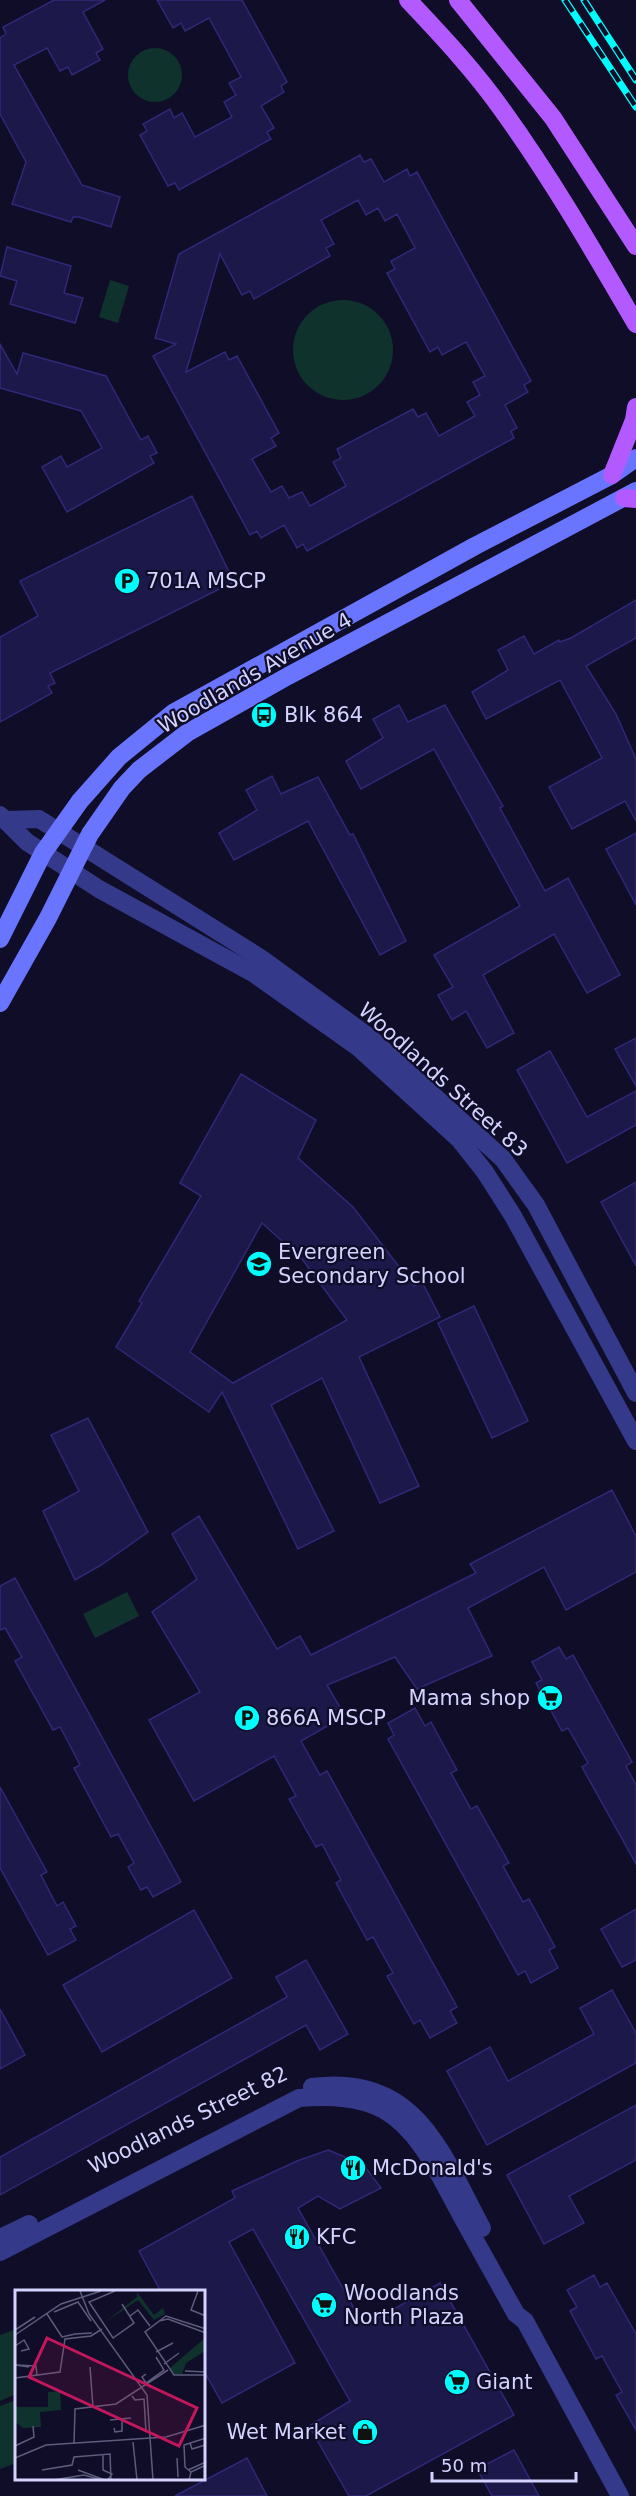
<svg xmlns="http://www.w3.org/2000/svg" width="636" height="2496" font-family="'DejaVu Sans',sans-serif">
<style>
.green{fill:#10322d}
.building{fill:#1d184a;stroke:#302878;stroke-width:1.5;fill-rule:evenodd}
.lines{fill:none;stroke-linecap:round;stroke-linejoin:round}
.street{stroke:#34398a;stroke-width:18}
.secondary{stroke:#6a75ff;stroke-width:18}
.primary{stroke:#b25aff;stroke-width:18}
.rail-casing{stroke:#00fdfe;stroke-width:7}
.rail{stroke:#0f0d27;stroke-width:4.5;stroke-dasharray:14;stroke-linecap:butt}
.labels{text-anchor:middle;stroke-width:4.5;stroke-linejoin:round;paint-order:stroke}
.poi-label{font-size:21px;fill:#d4d3ff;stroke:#0f0d27;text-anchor:start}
.street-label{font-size:21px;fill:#d4d3ff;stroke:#0f0d27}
.inset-road{fill:none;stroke:#5e5c7d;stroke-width:1.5}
.view{fill:#c2185b;fill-opacity:0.15;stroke:#c2185b;stroke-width:3}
.inset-edge{fill:none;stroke:#d4d3ff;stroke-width:3}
</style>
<rect width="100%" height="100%" fill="#0f0d27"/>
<g class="green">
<circle cx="155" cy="75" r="27"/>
<path d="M110 280 129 286 118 323 99 317Z"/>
<circle cx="343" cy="350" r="50"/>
<path d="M127 1592 139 1616 95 1638 83 1614Z"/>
<path d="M16 2329V2394L0 2401V2335Z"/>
<path d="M16 2400V2463L0 2469V2406Z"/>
</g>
<g class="building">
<path d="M54 0H105L83 12 103 49 96 53 100 60 72 75 68 67 60 71 47 48 14 65 82 185 120 197 111 227 79 217H73L71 222 12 204 26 162 0 114V38L6 34 3 27Z"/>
<path d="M157 0H242L287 82 281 86 284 92 261 106 274 128 267 132 271 139 179 190 175 183 168 186 140 135 147 131 143 124 170 109 174 118 182 113 195 137 232 117 224 102 236 95 229 83 241 77 209 18 185 31 181 23 173 28Z"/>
<path d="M360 155 364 162 371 159 384 182 407 169 410 176 417 172 531 381 524 385 528 392 505 405 517 428 511 431 514 438 307 551 303 544 297 548 284 525 261 538 257 531 250 535 153 356 176 344 155 338 179 254ZM358 200 366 215 378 208 385 221 397 214 415 248 391 261 395 269 387 273 430 352 438 347 442 355 466 342 485 376 473 382 480 395 467 402 475 416 439 436 426 413 418 417 413 409 337 449 341 458 333 462 346 486 310 506 302 492 289 498 282 486 271 492 252 459 276 446 271 438 279 433 237 356 229 360 225 352 186 372 220 254 242 295 250 291 254 299 330 256 326 248 334 244 321 220Z"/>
<path d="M7 247 71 266 64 293 83 298 75 323 10 304 17 281 0 276Z"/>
<path d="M0 344 17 374 23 353 106 376 141 440 148 436 157 453 150 456 154 463 67 512 42 467 61 456 67 467 102 448 81 411 0 388Z"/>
<path d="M192 496 234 582 50 673 55 683 48 686 52 693 0 722V637L38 616 20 581Z"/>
<path d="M636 600V638L586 666 616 714 636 759V821L625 801 572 829 549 787 602 758 560 680 486 719 472 692 508 670 498 650 524 636 534 654 559 640 560 642 571 638Z"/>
<path d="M399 705 408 722 445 705 503 806 500 808 545 891 568 878 620 975 587 993 554 934 483 975 514 1033 487 1048 466 1011 452 1020 438 995 453 987 434 955 520 906 434 749 361 789 346 761 383 738 373 719Z"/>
<path d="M272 776 281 794 318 777 350 835 353 834 406 941 380 955 308 821 234 860 219 833 257 810 246 790Z"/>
<path d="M636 833V905L606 849Z"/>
<path d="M636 1038V1086L615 1049Z"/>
<path d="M550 1051 587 1117 636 1091V1125L567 1163 517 1070Z"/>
<path d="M241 1074 316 1120 298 1158 353 1207 414 1286 422 1282 440 1317 359 1357 419 1486 380 1503 322 1378 271 1405 334 1531 298 1549 222 1392 209 1412 116 1347 142 1303 139 1301 201 1196 180 1183ZM262 1223 302 1259 347 1320 233 1383 190 1352Z"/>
<path d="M636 1182V1266L601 1202Z"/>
<path d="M474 1306 528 1421 492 1438 438 1323Z"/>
<path d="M88 1418 148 1532 101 1565 75 1580 43 1511 79 1491 51 1435Z"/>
<path d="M612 1490 636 1536V1572L566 1610 544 1567 468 1608 492 1656 417 1689 395 1657 327 1685 345 1716 301 1741 320 1775 327 1771 457 2007 450 2011 457 2023 430 2038 420 2020 414 2024 387 1976 393 1973 373 1937 367 1940 336 1883 341 1880 322 1844 316 1847 304 1826 289 1799 296 1796 274 1756 194 1801 149 1720 200 1692 152 1612 197 1579 172 1534 199 1516 277 1649 300 1636 311 1655 476 1573 470 1564Z"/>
<path d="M15 1578 181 1882 153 1897 147 1887 141 1890 128 1867 134 1863 118 1834 111 1837 74 1768 80 1765 66 1738 60 1727 53 1730 15 1661 22 1657 5 1628 0 1630V1586Z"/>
<path d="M559 1647 566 1659 573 1655 632 1762 626 1766 636 1785V1864L582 1767 588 1763 568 1728 562 1731 536 1683 542 1680 532 1662Z"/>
<path d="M415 1708 425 1726 431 1722 457 1770 451 1773 471 1809 477 1806 509 1863 503 1866 523 1902 529 1899 555 1947 549 1950 558 1968 531 1983 525 1971 518 1975 388 1739 394 1735 388 1723Z"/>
<path d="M0 1787 47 1872 41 1875 57 1906 63 1902 76 1926 70 1929 76 1940 48 1955 0 1868Z"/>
<path d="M636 1909V1960L622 1967 601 1929Z"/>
<path d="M194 1910 232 1978 102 2052 63 1985Z"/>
<path d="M306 1960 348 2034 320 2050 306 2025 0 2195V2157L287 1997 276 1977Z"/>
<path d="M612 1990 636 2033V2063L487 2145 447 2071 490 2047 508 2081 594 2034 580 2008Z"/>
<path d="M0 2009 25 2055 0 2069Z"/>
<path d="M636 2105V2160L569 2196 584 2223 544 2244 507 2175Z"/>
<path d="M328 2150 363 2164 381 2188 340 2209 318 2196 298 2208 364 2326 440 2283 514 2415 366 2496H349L309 2426 350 2401 253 2229 229 2242 295 2363 222 2403 204 2371V2292H161L139 2251 235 2198 232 2191 297 2161Z"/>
<path d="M594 2275 600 2287 607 2283 636 2334V2430L616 2395 622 2392 602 2356 596 2359 570 2311 577 2307 567 2290Z"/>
<path d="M514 2450 539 2496H492L477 2469Z"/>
<path d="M247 2458 267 2496H175Z"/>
</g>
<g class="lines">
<g class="street">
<path d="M0 815 27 842 99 889 253 973 359 1048 459 1139 485 1172 513 1216 636 1441"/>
<path d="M7 820 39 819 262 959 369 1037 503 1159 536 1205 636 1393"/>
<path d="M312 2087C416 2073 441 2152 482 2228"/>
<path d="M0 2238 29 2224"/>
<path d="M0 2252 299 2098C327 2096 359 2096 384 2110 422 2132 442 2181 462 2217 480 2249 498 2282 516 2314L525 2321 620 2496"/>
</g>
<g class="secondary">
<path d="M0 939 43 853 80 801 119 757 173 713 475 546 612 475 636 458"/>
<path d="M0 1003 48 918 90 834 122 788 139 770 187 733 288 676 636 491"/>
</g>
<g class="primary">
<path d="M408 0C441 35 475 71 503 111 552 179 594 252 636 324"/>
<path d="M458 0 553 118 636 246"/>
<path d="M612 475 634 420 636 407"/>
<path d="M624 498 636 499"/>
</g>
<g class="rail-casing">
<g id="rail">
<path d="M565 0 636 107"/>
<path d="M584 0 636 80"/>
</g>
</g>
<use href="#rail" class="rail"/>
</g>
<defs>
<g id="parking-disc" transform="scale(1.35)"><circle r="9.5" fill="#00fdfe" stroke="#0f0d27"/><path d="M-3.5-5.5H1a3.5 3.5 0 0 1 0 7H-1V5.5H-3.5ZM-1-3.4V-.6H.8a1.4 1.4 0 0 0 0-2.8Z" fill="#111"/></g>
<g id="bus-disc" transform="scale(1.35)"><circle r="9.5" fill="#00fdfe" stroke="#0f0d27"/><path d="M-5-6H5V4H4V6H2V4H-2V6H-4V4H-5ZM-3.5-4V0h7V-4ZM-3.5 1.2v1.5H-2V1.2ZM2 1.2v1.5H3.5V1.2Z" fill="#111"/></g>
<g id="school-disc" transform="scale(1.35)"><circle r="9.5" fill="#00fdfe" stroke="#0f0d27"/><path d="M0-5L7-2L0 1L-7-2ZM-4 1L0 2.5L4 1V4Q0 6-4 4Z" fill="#111"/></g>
<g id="supermarket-disc" transform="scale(1.35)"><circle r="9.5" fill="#00fdfe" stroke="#0f0d27"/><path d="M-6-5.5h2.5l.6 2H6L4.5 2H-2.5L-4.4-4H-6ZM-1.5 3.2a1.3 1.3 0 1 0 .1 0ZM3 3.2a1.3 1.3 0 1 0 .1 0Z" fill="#111"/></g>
<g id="restaurant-disc" transform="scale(1.35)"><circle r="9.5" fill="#00fdfe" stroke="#0f0d27"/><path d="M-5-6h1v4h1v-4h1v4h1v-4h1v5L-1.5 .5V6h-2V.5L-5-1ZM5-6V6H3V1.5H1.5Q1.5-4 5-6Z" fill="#111"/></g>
<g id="shop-disc" transform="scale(1.35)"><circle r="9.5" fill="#00fdfe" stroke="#0f0d27"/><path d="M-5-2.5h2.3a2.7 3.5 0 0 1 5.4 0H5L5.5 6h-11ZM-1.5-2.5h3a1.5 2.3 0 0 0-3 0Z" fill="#111"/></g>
</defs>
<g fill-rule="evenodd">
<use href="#parking-disc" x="127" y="581"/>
<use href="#bus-disc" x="264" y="715"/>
<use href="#school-disc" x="259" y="1264"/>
<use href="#supermarket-disc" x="550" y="1698"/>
<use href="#parking-disc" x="247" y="1718"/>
<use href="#restaurant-disc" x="353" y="2168"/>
<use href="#restaurant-disc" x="297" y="2237"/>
<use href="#supermarket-disc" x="324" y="2305"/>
<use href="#supermarket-disc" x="457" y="2382"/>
<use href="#shop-disc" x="365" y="2432"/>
</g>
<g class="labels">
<g class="poi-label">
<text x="146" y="588">701A MSCP</text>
<text x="284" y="722">Blk 864</text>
<text x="278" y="1259">Evergreen<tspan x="278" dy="24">Secondary School</tspan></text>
<text x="530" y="1705" text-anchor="end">Mama shop</text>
<text x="266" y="1725">866A MSCP</text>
<text x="372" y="2175">McDonald's</text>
<text x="316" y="2244">KFC</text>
<text x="344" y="2300">Woodlands<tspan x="344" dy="24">North Plaza</tspan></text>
<text x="476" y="2389">Giant</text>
<text x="346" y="2439" text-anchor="end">Wet Market</text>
</g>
<g class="street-label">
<text transform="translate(255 673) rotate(-30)" y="7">Woodlands Avenue 4</text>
<text transform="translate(443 1080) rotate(42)" y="7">Woodlands Street 83</text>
<text transform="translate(188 2120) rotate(-26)" y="7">Woodlands Street 82</text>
</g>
</g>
<g transform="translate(15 2290)">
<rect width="190" height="190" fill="#0f0d27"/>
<path d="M122 2 139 25 148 18 150 24 139 30 123 10 89 33 122 7ZM190 48V61L171 73 167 84H160L155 78ZM45 101 46 120 25 122 26 137 8 138 0 132V117H33V102Z" fill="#10322d"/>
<path class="inset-road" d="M65 1 74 24 132 105 138 190M100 1 74 12 98 48 119 33 107 14M183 1 176 20 191 26M39 22 63 12 76 31M32 24 47 47 60 44M115 26 123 20 135 36M144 31 153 29 191 43M191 39 151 26 130 42 159 85H191M0 40 20 27M59 44 77 43M0 45 46 14 86 1M0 56 9 50 14 59 6 61M141 62 158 53M149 74 164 63M14 77 1 75 21 76 22 85M75 77 78 117M170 81 191 82M131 84 127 87 131 93 149 80 141 67M0 88 45 82 50 49 76 46 87 39M117 106 120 110 129 109 131 142M95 130 116 128M99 138 100 142 107 141V129M118 152 122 190M175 153 177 159 190 155M59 154 60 119 101 114 153 80M0 156 19 147 18 136M88 165V180L97 184 93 190M0 168 31 155 151 147 191 135M162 168 163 187M27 180 57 175 59 167 95 164 96 190M63 180 90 190M173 180 191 172M176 182 170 177 169 155 191 148M38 190 69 185 86 190M174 190 176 182 191 175"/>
<path class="view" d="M32 48 182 118 164 156 14 87Z"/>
<rect width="190" height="190" class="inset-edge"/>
</g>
<path d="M432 2472v9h144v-9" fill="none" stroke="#d4d3ff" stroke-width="3"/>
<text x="441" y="2472" font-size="18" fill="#d4d3ff" stroke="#0f0d27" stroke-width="4.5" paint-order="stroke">50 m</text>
</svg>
